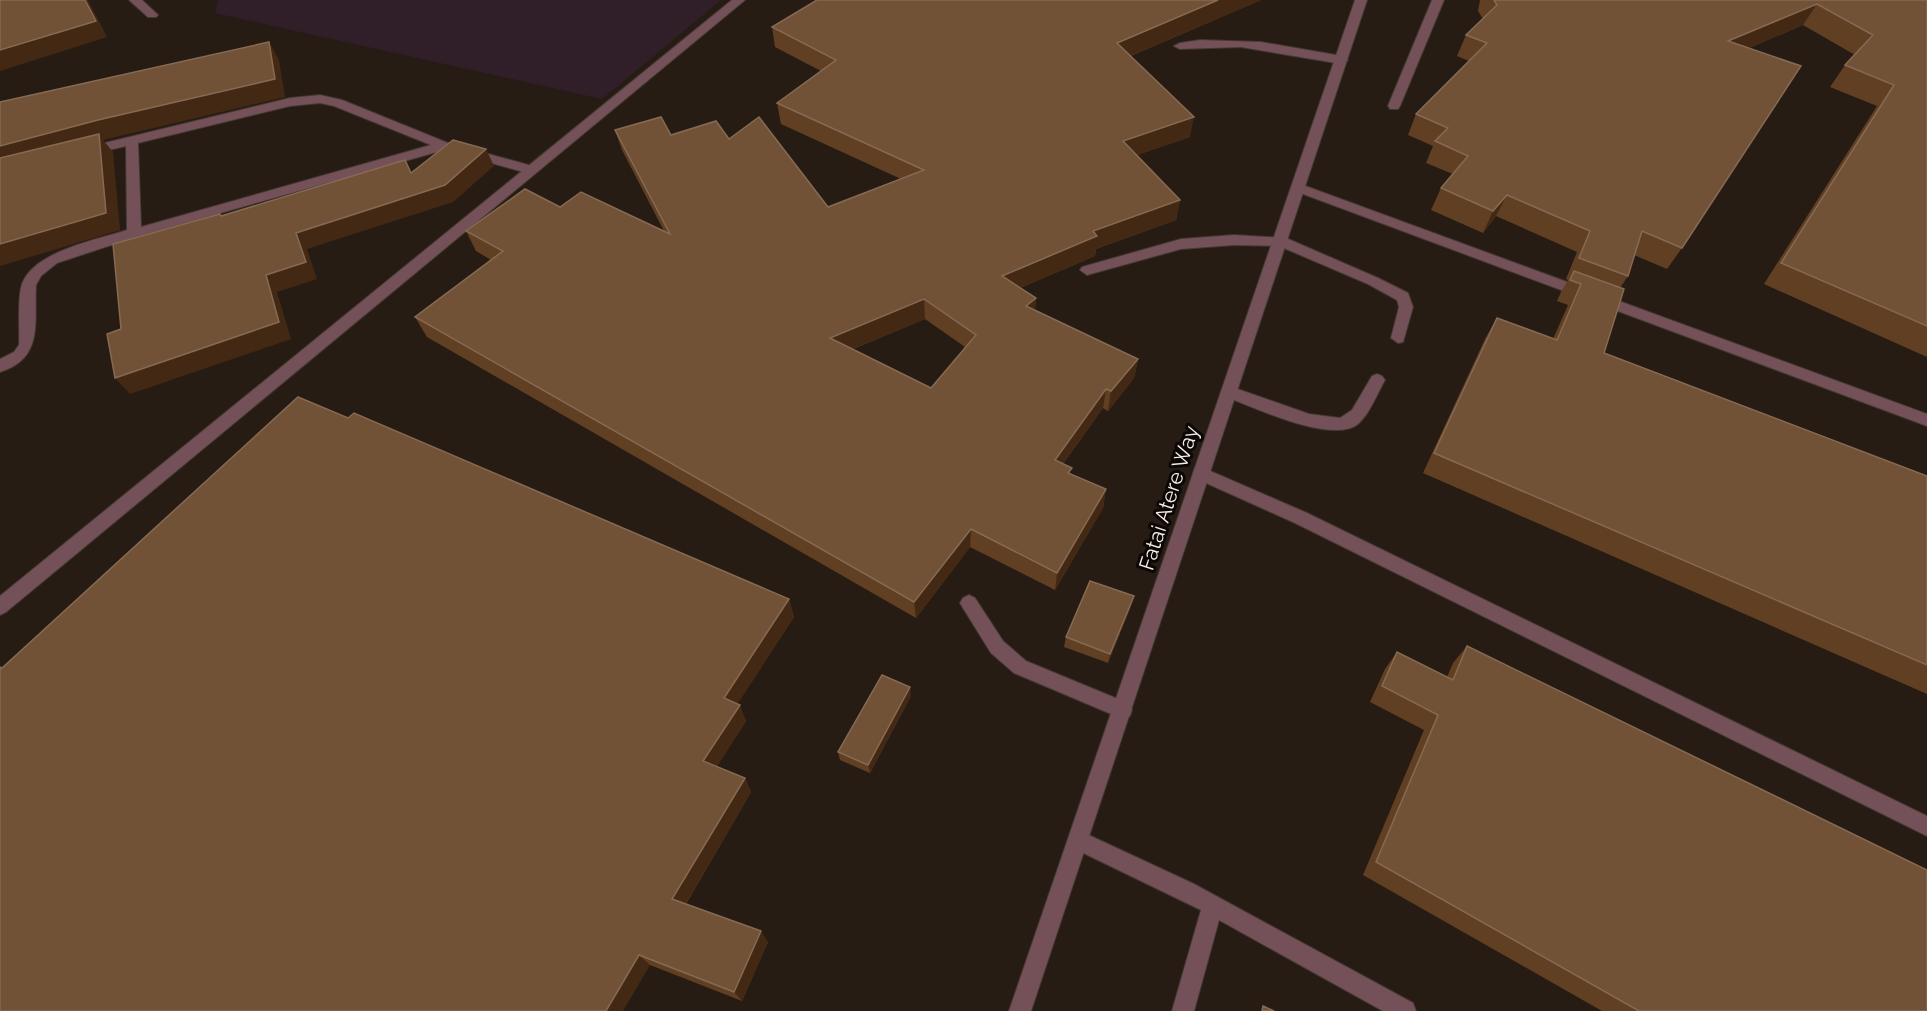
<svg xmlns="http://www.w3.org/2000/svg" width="1927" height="1011" font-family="Raleway,sans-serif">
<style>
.education{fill:#301f28}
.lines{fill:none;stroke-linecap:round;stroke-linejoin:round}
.service-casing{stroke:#443932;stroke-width:2}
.tertiary-casing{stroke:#443932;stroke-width:2}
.service{fill:#745059;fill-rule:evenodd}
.tertiary{fill:#745059;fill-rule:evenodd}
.wall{fill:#613f22;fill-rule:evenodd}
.shaded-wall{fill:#432913}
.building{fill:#715237;stroke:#866a53;stroke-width:1.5;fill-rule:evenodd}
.labels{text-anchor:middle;stroke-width:6;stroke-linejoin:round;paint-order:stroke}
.street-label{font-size:21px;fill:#f6eee9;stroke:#0c0705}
</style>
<rect width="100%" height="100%" fill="#271c14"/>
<path class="education" d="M218 0H721L602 99 215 13Z"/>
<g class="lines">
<g class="service-casing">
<g id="service">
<path d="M129 0H142L158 15 156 17H148Z"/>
<path d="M1432 0H1444L1400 106 1398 109H1390L1388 106Z"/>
<path d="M1200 40 1261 42 1342 56 1348 60 1342 64 1241 47 1180 49 1174 46 1180 43Z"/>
<path d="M320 95 342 100 448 143 536 167 537 170 531 174 444 150 139 236 57 263 41 276 36 285C34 323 44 358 0 372V359L14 352 19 345C20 329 17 299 22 284 34 251 97 240 127 230L126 146 88 155 84 154 82 151 84 148 290 98ZM320 103 334 106 431 145 141 227 138 143 290 106Z"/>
<path d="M1300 184 1927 414V426L1295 191 1293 188Z"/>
<path d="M1234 235 1286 238 1378 278 1408 293 1413 307 1403 342 1398 343 1391 338 1399 307 1397 300 1368 284 1279 246 1234 245 1181 249 1087 275 1080 270 1082 267 1181 239Z"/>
<path d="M1377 374 1382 376 1385 380C1377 394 1370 413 1358 424 1332 445 1251 406 1224 396L1221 392 1224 388 1229 386 1309 414 1340 418 1352 410 1372 376Z"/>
<path d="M1201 467 1307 513 1927 816V836L1295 523 1195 478 1193 473 1195 468Z"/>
<path d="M969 595 975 598 1003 641 1026 661 1130 704 1132 710 1130 716 1123 719 1014 673 991 653 963 608 960 603 963 598Z"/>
<path d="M1080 831 1194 884 1413 1003 1416 1011H1383L1219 920 1194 1011H1172L1201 910 1073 848 1070 841 1073 834Z"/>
</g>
</g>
<g class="tertiary-casing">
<g id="tertiary">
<path d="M732 0H745L6 612 0 615V596Z"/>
<path d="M1355 0H1367L1031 1011H1009Z"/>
</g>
</g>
<use href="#service" class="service"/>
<use href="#tertiary" class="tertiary"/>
</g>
<g class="wall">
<path d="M1261 0 1131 56 1190 137 1137 155 1180 200 1176 220 1096 249 1095 256 1020 288 1036 298 1035 310 1138 359 1134 378 1108 411 1103 408 1063 464 1071 474 1106 489 1103 508 1055 590 970 547 916 618 427 337 415 317 491 260 476 251 466 231 560 207 664 231 622 150 615 130 671 135 729 139 828 207 901 179 781 124 777 103 821 71 775 47 772 27ZM925 319 965 347 931 388 853 349Z"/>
<path d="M1480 0H1927V357L1764 284 1877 106 1830 87 1845 65 1855 55 1803 25 1749 48 1682 248 1667 269 1634 255 1628 276 1620 288 1604 353 1927 476V694L1423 473 1485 339 1497 318 1553 339 1568 305 1557 301 1561 292 1568 280 1566 279 1577 252 1496 216 1483 233 1431 210 1441 188 1453 174 1426 163 1433 146 1408 135 1416 114 1469 61 1457 56 1466 35 1483 19 1478 11Z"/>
<path d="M348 418 789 599 794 617 737 704 746 721 717 766 745 778 751 792 686 904 768 942 742 1001 650 965 4 667Z"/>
<path d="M1131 606 1108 663 1064 647 1066 637Z"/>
<path d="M1467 646 1927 1011H1602L1363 875 1424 730 1370 702 1385 669 1397 652 1447 677 1453 663Z"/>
<path d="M911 696 870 773 840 760 838 752Z"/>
</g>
<g class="shaded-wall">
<path d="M85 0H88L107 37 0 71V50Z"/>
<path d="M1218 0H1261L1114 63 1117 43Z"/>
<path d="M1817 4 1803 25 1715 62 1728 41Z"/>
<path d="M269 42 279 60 285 97 103 140 113 152 120 230 0 266V146Z"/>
<path d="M1194 117 1190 137 1120 161 1123 141Z"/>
<path d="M486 149 494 166 453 202 307 249 317 279 277 292 291 339 130 394 115 378 266 275 296 233Z"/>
<path d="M1507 195 1496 216 1483 233 1493 211Z"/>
<path d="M1180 200 1176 220 1096 249 1095 256 1001 296 1002 276 1093 231Z"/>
<path d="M1036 298 1034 318 1026 306Z"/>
<path d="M924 299 925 319 833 357 830 338Z"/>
<path d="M1138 359 1134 378 1108 411 1111 391Z"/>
<path d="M1106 389 1103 408 1052 479 1055 460Z"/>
<path d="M1106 489 1103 508 1055 590 1057 573Z"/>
<path d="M971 529 970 547 916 618 914 602Z"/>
<path d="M1134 596 1131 606 1108 663 1110 654Z"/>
<path d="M789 599 794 617 731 714 724 698Z"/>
<path d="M910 687 911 696 870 773 868 765Z"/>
<path d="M740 705 746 721 711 776 703 761Z"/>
<path d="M745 778 751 792 682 910 672 899Z"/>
<path d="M761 931 768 942 742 1001 734 992Z"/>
<path d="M639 955 650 965 623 1011H606Z"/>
</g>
<g class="building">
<path d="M0 0H85L96 21 0 50Z"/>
<path d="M817 0H1218L1117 43 1194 117 1123 141 1180 200 1093 231 1097 236 1002 276 1036 298 1026 306 1138 359 1111 391 1106 389 1055 460 1072 468 1068 473 1106 489 1057 573 971 529 914 602 415 317 503 251 466 231 525 189 560 207 581 192 670 234 615 130 661 117 671 135 716 121 729 139 759 117 828 207 924 170 777 103 836 60 772 27ZM924 299 976 335 931 388 830 338Z"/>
<path d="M1494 0H1927V326L1781 263 1894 85 1845 65 1873 35 1817 4 1728 41 1801 66 1682 248 1642 231 1628 276 1579 258 1590 231 1507 195 1493 211 1441 188 1468 156 1435 141 1448 128 1416 114 1487 43 1466 35 1497 5Z"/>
<path d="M269 42 275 79 98 120 0 146V102Z"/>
<path d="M99 134 106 213 0 244V158Z"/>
<path d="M453 140 486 149 445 185 296 233 306 262 266 275 279 322 115 378 107 334 121 329 113 244 220 214 221 216 405 160 411 173Z"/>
<path d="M1574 271 1624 289 1604 353 1927 476V665L1434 453 1497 318 1557 340 1581 284 1570 280Z"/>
<path d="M298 397 348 418 354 413 789 599 724 698 740 705 703 761 745 778 672 899 761 931 734 992 639 955 606 1011H0V667L2 668Z"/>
<path d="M1090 581 1134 596 1110 654 1066 637Z"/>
<path d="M1467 646 1927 870V1011H1639L1376 862 1438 715 1382 686 1397 652 1453 680Z"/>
<path d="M882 675 910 687 868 765 838 752Z"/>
<path d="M1263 1006 1274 1011H1262Z"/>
</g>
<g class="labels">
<g class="street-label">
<text transform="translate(1169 498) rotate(-72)" y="7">Fatai Atere Way</text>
</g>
</g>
</svg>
